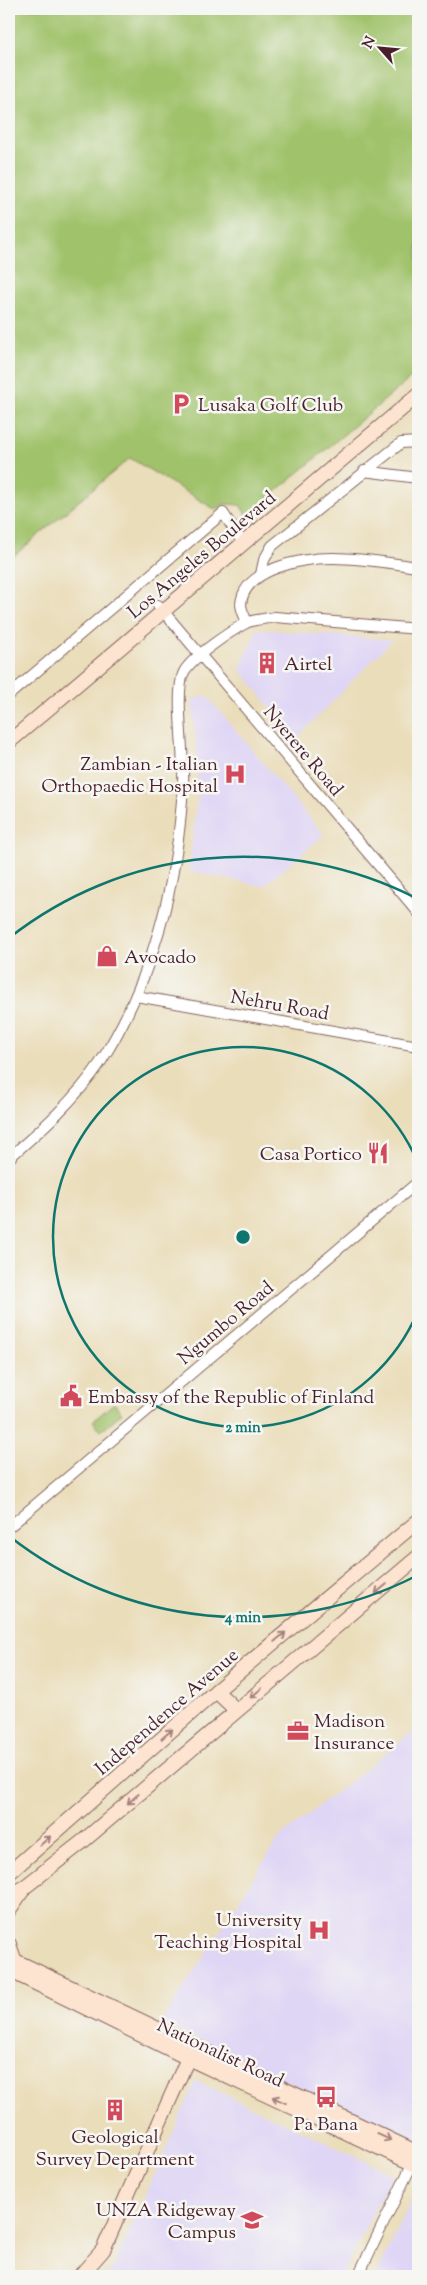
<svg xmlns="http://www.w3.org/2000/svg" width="427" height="2285" font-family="'Sorts Mill Goudy',serif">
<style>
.built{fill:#dfd5f5}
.green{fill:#a0c26b;stroke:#75704b}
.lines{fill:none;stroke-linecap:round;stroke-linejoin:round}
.street-casing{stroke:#82625d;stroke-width:12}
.secondary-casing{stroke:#82625d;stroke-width:16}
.street{stroke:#fff;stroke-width:10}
.secondary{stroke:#fde4d1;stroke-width:14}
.oneway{stroke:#a4827e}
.ring{fill:none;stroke:#0f766e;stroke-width:2.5}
.labels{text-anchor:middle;stroke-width:5;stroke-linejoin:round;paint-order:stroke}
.poi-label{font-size:19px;fill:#4a1f2b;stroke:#f6f6f2;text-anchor:start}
.street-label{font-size:19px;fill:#4a1f2b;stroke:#f6f6f2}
.centre{fill:#0f766e;stroke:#f6f6f2;stroke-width:2.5}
.ring-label{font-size:15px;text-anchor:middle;font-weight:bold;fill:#0f766e;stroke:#f6f6f2;stroke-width:5;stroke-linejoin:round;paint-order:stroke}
</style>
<rect width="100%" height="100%" fill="#f6f6f2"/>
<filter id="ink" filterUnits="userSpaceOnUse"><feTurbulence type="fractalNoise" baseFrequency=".02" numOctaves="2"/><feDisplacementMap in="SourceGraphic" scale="10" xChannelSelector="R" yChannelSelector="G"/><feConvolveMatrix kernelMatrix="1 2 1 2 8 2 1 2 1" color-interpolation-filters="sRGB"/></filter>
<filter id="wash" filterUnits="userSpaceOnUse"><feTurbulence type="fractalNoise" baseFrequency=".0096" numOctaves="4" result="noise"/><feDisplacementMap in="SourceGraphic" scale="20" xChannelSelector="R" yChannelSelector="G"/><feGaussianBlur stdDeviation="1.12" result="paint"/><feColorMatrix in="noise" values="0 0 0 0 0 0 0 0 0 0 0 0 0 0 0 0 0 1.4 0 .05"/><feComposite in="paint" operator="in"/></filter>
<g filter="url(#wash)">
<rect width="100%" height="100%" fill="#eaddba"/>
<g class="built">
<path d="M257 629 392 640 296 739 240 669Z"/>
<path d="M206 695 324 835 263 886 189 871 198 794 197 753 192 700Z"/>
<path d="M418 1728V2144L162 2022 279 1838Z"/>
<path d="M196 2081 392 2174 342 2276H106L114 2266Z"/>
<path d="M418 2187V2276H376L417 2188Z"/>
</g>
<g class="green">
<path d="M9 9H418V372L247 516 240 505 223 504 216 510 130 458 9 560Z"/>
<path d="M114 1403 122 1413 101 1431 93 1421Z"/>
</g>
</g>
<g filter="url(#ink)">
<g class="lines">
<g class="street-casing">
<g id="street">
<path d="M364 471 418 478"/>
<path d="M261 574 264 560 272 546 401 443 418 442"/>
<path d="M158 605 418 912"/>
<path d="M247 622C245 617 241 610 241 604 244 568 304 558 333 558 362 558 390 563 418 567"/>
<path d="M9 695 223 513 243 543"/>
<path d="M136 996 418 1046"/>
<path d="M9 1158C42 1129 75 1100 100 1063 153 980 178 882 183 784 185 757 174 691 184 672 192 657 231 631 246 623 255 619 266 619 275 617L418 629"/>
<path d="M9 1527 418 1182"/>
<path d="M358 2276 415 2158"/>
</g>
</g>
<g class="secondary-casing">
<g id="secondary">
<path d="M9 742 418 395"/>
<path d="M216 1691 236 1710"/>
<path d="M9 1873 216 1691 418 1521"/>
<path d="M9 1896 26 1886 82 1842 418 1557"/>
<path d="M9 1910 22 1891"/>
<path d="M9 1944 15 1962"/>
<path d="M9 1958 418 2153"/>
<path d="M9 1970 188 2058 418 2166"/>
<path d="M80 2276 103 2250 192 2049"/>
</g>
</g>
<use href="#street" class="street"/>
<use href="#secondary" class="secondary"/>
</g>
<defs><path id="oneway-shaft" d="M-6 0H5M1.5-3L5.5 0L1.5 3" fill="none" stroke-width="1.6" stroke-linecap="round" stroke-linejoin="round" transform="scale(1.25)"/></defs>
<g class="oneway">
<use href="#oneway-shaft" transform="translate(381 1589) rotate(140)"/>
<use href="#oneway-shaft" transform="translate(280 1637) rotate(-40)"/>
<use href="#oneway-shaft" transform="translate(256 1693) rotate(140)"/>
<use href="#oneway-shaft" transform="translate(167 1734) rotate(-41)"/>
<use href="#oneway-shaft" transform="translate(133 1799) rotate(139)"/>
<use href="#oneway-shaft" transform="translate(45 1841) rotate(-42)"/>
<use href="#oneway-shaft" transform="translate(279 2100) rotate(-155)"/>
<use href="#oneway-shaft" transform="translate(384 2137) rotate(25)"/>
</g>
</g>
<g class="ring">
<path d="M418 1311A190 190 0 1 1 418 1163"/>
<path d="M416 1576A380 380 0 0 1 9 1536M9 938A380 380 0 0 1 416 898"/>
</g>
<defs>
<g id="parking-bare" transform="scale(1.725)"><path d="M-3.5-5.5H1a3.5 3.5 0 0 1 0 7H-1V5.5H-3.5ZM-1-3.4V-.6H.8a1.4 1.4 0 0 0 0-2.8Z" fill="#d1495b" stroke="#f6f6f2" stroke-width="2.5" paint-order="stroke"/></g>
<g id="building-bare" transform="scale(1.725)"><path d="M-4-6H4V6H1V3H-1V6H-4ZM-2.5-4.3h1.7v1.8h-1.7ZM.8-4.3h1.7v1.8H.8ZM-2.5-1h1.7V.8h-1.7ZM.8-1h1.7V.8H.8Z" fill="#d1495b" stroke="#f6f6f2" stroke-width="2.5" paint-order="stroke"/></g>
<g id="hospital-bare" transform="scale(1.725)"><path d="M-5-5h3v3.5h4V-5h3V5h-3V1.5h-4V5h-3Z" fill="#d1495b" stroke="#f6f6f2" stroke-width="2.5" paint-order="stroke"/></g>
<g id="shop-bare" transform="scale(1.725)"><path d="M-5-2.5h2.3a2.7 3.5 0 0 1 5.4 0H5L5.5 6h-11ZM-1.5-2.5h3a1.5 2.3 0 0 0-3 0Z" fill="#d1495b" stroke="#f6f6f2" stroke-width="2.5" paint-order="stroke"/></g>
<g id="restaurant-bare" transform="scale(1.725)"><path d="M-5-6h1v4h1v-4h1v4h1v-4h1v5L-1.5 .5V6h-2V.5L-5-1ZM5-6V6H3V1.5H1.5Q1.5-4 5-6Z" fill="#d1495b" stroke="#f6f6f2" stroke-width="2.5" paint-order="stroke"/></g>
<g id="civic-bare" transform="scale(1.725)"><path d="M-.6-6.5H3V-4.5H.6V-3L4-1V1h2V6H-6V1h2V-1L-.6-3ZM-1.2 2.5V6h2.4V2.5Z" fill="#d1495b" stroke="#f6f6f2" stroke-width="2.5" paint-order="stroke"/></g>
<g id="office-bare" transform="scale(1.725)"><path d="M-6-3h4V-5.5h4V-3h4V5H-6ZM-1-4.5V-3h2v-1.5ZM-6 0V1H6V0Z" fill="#d1495b" stroke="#f6f6f2" stroke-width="2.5" paint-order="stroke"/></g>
<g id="bus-bare" transform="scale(1.725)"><path d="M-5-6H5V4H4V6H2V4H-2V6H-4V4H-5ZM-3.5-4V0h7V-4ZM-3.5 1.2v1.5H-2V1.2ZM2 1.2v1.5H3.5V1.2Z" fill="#d1495b" stroke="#f6f6f2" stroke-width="2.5" paint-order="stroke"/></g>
<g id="university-bare" transform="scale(1.725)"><path d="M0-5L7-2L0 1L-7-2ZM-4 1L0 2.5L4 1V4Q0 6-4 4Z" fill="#d1495b" stroke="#f6f6f2" stroke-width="2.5" paint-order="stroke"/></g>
</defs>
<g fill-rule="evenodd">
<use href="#parking-bare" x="181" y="404"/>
<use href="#building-bare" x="267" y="663"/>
<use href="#hospital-bare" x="235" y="774"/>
<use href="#shop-bare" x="107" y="956"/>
<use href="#restaurant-bare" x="378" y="1153"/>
<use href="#civic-bare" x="71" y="1396"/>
<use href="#office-bare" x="298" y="1731"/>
<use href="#hospital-bare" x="319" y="1930"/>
<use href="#bus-bare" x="326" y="2097"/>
<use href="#building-bare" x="115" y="2110"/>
<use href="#university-bare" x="252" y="2220"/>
</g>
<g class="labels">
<g class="poi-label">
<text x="198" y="411">Lusaka Golf Club</text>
<text x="284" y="670">Airtel</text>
<text x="218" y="770" text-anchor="end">Zambian - Italian<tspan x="218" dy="22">Orthopaedic Hospital</tspan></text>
<text x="124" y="963">Avocado</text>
<text x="362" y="1160" text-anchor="end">Casa Portico</text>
<text x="88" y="1403">Embassy of the Republic of Finland</text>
<text x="314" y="1727">Madison<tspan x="314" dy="22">Insurance</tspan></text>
<text x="302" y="1926" text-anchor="end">University<tspan x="302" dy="22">Teaching Hospital</tspan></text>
<text x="326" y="2130" text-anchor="middle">Pa Bana</text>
<text x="115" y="2143" text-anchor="middle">Geological<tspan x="115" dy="22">Survey Department</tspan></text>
<text x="236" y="2216" text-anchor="end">UNZA Ridgeway<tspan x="236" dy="22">Campus</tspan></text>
</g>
<g class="street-label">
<text transform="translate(201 554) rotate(-40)" y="7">Los Angeles Boulevard</text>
<text transform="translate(304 750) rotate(50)" y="7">Nyerere Road</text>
<text transform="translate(280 1004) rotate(10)" y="7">Nehru Road</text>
<text transform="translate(225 1322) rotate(-40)" y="7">Ngumbo Road</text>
<text transform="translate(166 1711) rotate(-41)" y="7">Independence Avenue</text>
<text transform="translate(221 2052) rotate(25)" y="7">Nationalist Road</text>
</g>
</g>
<circle cx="243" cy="1237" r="8" class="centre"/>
<g class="ring-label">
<text x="243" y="1432">2 min</text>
<text x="243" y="1622">4 min</text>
</g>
<rect width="427" height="2285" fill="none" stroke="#f6f6f2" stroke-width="30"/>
<g transform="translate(380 48) rotate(297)" stroke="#f6f6f2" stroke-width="4" paint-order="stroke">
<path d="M0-4L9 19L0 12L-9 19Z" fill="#4a1f2b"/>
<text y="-8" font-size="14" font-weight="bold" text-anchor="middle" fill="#4a1f2b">N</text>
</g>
</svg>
